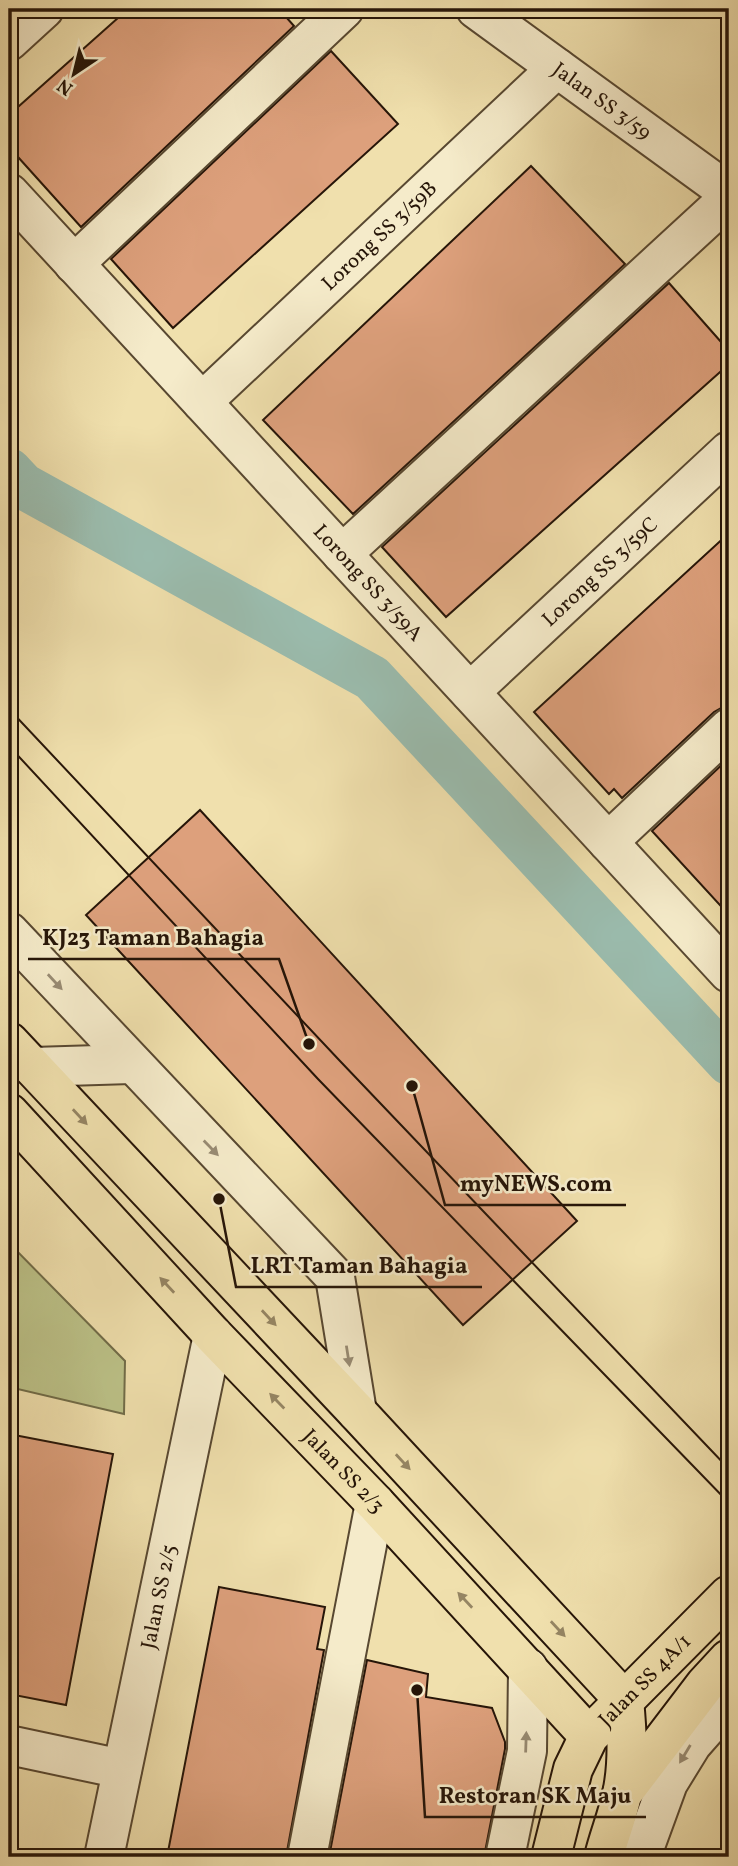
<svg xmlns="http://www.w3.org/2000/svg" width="738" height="1866" font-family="Vollkorn,serif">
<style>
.green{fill:#bcc288;stroke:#716c48;stroke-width:2}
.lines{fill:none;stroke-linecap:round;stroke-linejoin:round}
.canal{stroke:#9bbdaf;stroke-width:46}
.building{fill:#dda07c;stroke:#261508;stroke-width:2}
.minor-casing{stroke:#584831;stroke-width:42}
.major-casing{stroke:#261508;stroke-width:42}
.minor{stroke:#f5ebca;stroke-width:38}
.major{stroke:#f0e0ad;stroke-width:38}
.tram{stroke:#261508;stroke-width:2}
.oneway{fill:#988b73}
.oneway2{fill:#958563}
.labels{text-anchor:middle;stroke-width:5;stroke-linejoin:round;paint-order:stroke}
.street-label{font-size:21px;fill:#261508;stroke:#f5ebca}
.leader{fill:none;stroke:#261508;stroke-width:2.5}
.callout-dot{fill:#261508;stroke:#f5ebca;stroke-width:2.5}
.callout-label{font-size:23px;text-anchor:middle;font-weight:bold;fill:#261508;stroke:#f5ebca;stroke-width:5;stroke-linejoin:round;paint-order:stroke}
</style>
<rect width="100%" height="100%" fill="#f0e0ad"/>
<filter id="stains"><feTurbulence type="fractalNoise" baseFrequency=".00286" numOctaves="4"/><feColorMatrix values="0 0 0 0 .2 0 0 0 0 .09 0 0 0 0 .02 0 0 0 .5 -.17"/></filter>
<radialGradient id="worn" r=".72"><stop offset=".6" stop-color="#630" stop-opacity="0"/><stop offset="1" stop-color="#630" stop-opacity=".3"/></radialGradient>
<path class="green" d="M9 1243 125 1361 124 1414 9 1387Z"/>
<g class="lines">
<path class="canal" d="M9 471 23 486 372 678 729 1062"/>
</g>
<g class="building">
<path d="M128 9H279L294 26 81 227 9 147V115Z"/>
<path d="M331 51 398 124 173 328 111 259Z"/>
<path d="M531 166 625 264 353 514 263 420Z"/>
<path d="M669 283 729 351V364L446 617 382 547Z"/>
<path d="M729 533V707H723L714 712 622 798 614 789 609 794 534 712Z"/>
<path d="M729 758V915L652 831Z"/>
<path d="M200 810 577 1221 463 1325 86 915Z"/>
<path d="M9 1434 113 1454 66 1705 9 1694Z"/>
<path d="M219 1587 325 1607 317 1649 324 1650 286 1857H167Z"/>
<path d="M367 1660 428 1674 426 1697 492 1708 505 1742V1749L484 1857H329Z"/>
</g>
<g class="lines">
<g class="minor-casing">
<g id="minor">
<path id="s1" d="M476 9 729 193"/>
<path d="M9 41 44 9"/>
<path id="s2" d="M9 193 729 973"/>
<path d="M74 264 344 9"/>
<path id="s3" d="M202 402 557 68"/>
<path d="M342 554 729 198"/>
<path id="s4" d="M470 692 729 451"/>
<path d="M608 842 729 728"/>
<path d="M9 932 335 1277 357 1412"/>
<path d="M33 1067 131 1064"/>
<path d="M9 1745 122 1769"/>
<path id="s5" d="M104 1857 213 1335"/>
<path d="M307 1857 375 1503"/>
<path d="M505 1857 527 1751 528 1668"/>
<path d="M641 1857 668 1783 692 1744 729 1702"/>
</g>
</g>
<g class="major-casing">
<g id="major">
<path d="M9 1042 357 1412 624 1700"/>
<path id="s6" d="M9 1113 213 1335 375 1503 589 1736"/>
<path d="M622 1794 705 1685 729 1659"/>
<path id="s7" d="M551 1857 573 1769 589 1736 729 1595"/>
<path d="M604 1857C609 1836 618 1815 622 1794 629 1763 627 1730 624 1700"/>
</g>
</g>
<use href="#minor" class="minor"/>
<use href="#major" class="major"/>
<g class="tram">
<path d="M9 709 340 1061 729 1469"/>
<path d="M9 746 318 1079 729 1503"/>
</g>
</g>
<defs><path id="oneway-solid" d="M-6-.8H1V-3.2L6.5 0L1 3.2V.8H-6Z" transform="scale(1.75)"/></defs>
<g class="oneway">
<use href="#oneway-solid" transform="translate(55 982) rotate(47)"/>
<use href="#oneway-solid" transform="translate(211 1148) rotate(46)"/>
<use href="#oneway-solid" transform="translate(348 1356) rotate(81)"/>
<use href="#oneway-solid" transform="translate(526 1742) rotate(-88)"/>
<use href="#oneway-solid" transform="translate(685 1754) rotate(121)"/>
</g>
<g class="oneway2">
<use href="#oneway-solid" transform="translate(80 1117) rotate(47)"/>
<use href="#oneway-solid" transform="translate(167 1285) rotate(-133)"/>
<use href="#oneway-solid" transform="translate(269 1318) rotate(47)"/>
<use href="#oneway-solid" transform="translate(277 1401) rotate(-134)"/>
<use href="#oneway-solid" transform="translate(403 1462) rotate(47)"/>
<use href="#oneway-solid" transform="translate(465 1600) rotate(-133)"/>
<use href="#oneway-solid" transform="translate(558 1629) rotate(47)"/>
</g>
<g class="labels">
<g class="street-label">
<text dy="7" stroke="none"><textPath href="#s1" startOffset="156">Jalan SS 3/59</textPath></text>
<text dy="7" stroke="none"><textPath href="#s3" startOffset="243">Lorong SS 3/59B</textPath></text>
<text dy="7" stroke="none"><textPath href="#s4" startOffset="177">Lorong SS 3/59C</textPath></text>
<text dy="7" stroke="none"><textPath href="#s2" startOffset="530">Lorong SS 3/59A</textPath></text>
<text dy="7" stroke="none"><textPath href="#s6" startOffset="490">Jalan SS 2/3</textPath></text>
<text dy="7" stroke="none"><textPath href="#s5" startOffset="266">Jalan SS 2/5</textPath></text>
<text dy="7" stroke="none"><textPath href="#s7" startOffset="206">Jalan SS 4A/1</textPath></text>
</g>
</g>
<path class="leader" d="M309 1044L279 959H28M412 1086L445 1205H626M219 1199L236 1287H482M417 1690L425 1817H646"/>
<g class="callout-dot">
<circle cx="309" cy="1044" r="7"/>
<circle cx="412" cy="1086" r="7"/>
<circle cx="219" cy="1199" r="7"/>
<circle cx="417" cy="1690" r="7"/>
</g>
<g class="callout-label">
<text x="153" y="945">KJ23 Taman Bahagia</text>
<text x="536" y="1191">myNEWS.com</text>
<text x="359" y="1273">LRT Taman Bahagia</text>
<text x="535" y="1803">Restoran SK Maju</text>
</g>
<rect width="738" height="1866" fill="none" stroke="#f0e0ad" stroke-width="35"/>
<rect x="10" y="10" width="717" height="1845" fill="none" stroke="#261508" stroke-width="3.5"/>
<rect x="18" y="18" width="703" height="1831" fill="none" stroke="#261508" stroke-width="2"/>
<g transform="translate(74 74) rotate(215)" stroke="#f5ebca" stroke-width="5" paint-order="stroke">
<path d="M0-5L12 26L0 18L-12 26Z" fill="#261508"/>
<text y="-10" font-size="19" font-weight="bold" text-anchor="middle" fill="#261508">N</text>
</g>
<rect width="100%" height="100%" filter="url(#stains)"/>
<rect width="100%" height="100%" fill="url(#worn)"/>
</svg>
